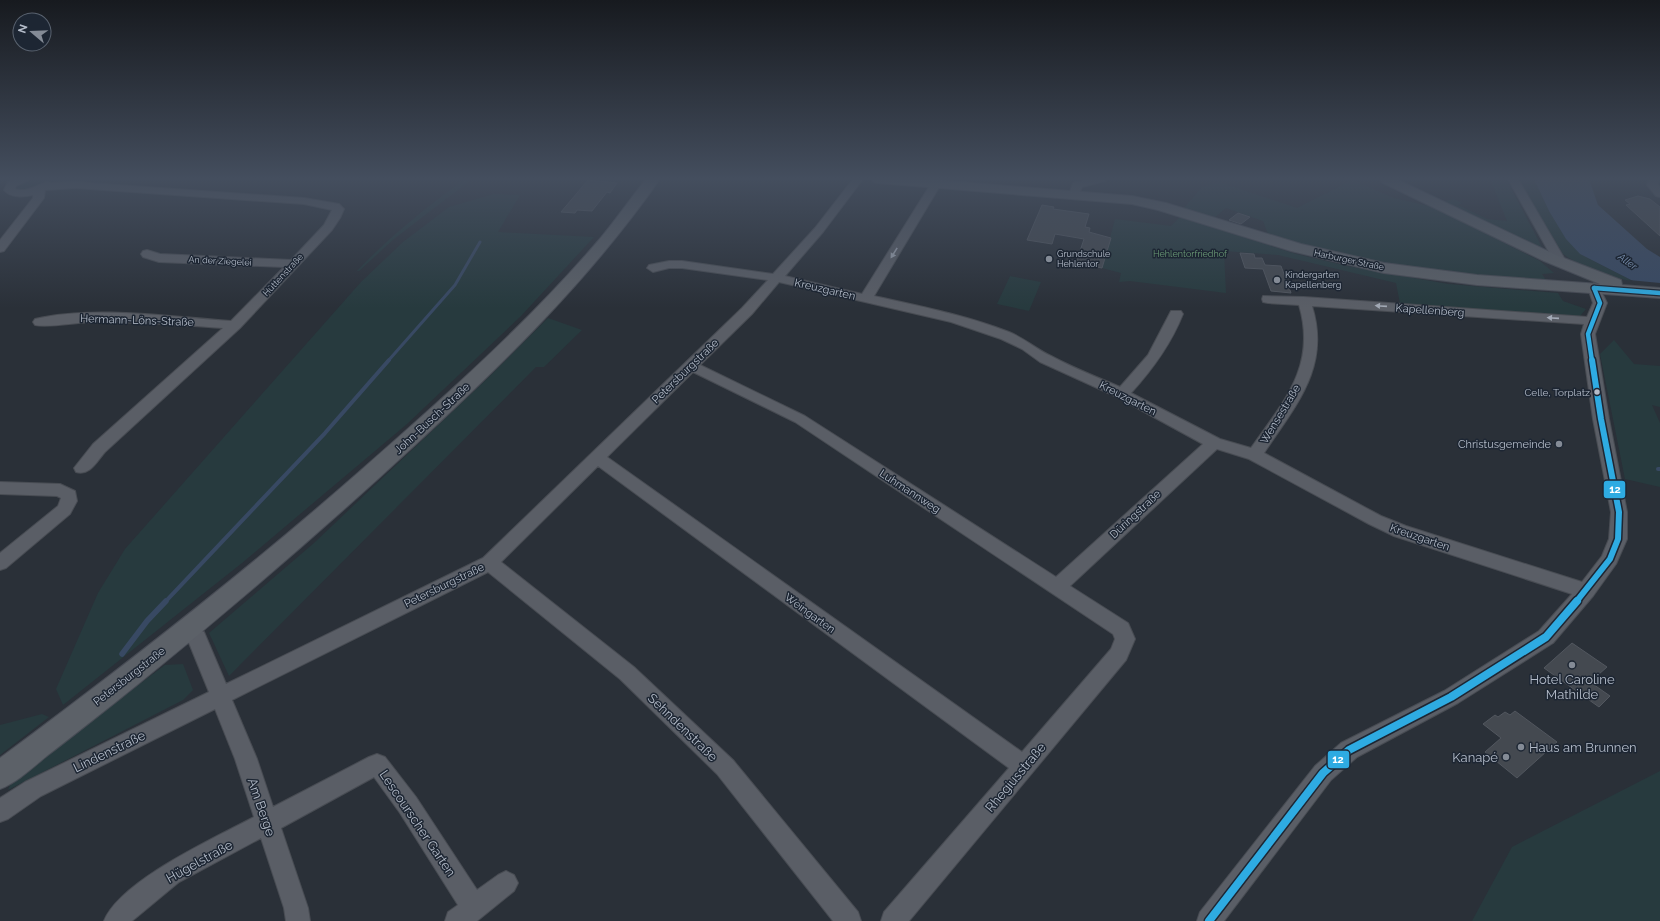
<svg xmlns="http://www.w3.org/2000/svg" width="1660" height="921" font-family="Raleway,sans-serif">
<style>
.green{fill:#273a3e}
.water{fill:#384963}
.pier{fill:#2a3038}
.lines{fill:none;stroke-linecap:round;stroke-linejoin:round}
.stream-far2{stroke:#384963;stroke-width:3}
.stream-far1{stroke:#384963;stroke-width:4}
.stream{stroke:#384963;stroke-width:5.5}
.building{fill:#444950;stroke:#52575f}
.minor-casing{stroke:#484c53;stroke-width:2}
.major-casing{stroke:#484c55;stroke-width:2}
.minor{fill:#5a5e66;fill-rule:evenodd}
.major{fill:#5c6168;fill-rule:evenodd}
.bus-1-far2-casing{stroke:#1d2633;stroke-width:7}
.bus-1-far1-casing{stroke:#1d2633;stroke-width:9}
.bus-1-casing{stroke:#1d2633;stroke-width:11}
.bus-1-far2{stroke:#2eabe2;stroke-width:4.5}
.bus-1-far1{stroke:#2eabe2;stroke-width:6}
.bus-1{stroke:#2eabe2;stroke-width:8}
.oneway{fill:#a2a9b5}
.poi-dot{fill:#848b96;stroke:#1d2633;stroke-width:1.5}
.bus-dot{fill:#b4bcc9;stroke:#1d2633;stroke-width:1.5}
.labels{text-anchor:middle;stroke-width:3;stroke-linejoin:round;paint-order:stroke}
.far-poi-label{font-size:9px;fill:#b4bcc9;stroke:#1d2633;text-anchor:start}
.far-park-label{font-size:9px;fill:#6b9a76;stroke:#1d2633}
.far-street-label{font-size:9px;fill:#b4bcc9;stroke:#1d2633}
.far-water-label{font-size:10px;font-style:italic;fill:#7c92b1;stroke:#1d2633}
.bus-label{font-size:10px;fill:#b4bcc9;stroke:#1d2633;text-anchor:end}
.street-label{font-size:11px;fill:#b4bcc9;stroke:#1d2633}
.poi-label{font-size:11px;fill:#b4bcc9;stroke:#1d2633;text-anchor:end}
.near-poi-label{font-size:13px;fill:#b4bcc9;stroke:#1d2633}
.near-street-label{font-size:13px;fill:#b4bcc9;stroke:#1d2633}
.line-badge{stroke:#1d2633;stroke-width:1.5}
.badge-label{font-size:11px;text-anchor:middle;font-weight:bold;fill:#fff}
</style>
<rect width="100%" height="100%" fill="#2a3038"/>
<g class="green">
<path d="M41 179 45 182C40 188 23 193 16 188L25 181Z"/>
<path d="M465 179H472L394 239 359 271H357C390 236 427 207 465 179Z"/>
<path d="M1490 179H1506L1543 249 1442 202 1454 199 1462 203 1458 205 1487 219 1507 221Z"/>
<path d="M1518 179H1534L1549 211 1580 254 1633 281C1613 279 1579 266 1563 254Z"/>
<path d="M1352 180 1394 198 1433 207 1540 261 1554 273 1542 274 1548 283C1505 278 1462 276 1420 270 1368 262 1318 250 1268 234L1263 221 1226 208 1214 218 1184 208 1202 187 1219 182 1297 208Z"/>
<path d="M494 194 520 195 498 232 594 237 521 316 407 424 242 563 63 705 56 689 98 593 125 549 361 282 403 242 449 207Z"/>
<path d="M1180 217 1296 254 1347 266 1448 284 1558 293 1563 301 1586 309 1576 321 1401 309 1396 283 1278 255 1224 251 1226 293 1130 281 1119 282 1121 273 1102 268 1115 219 1171 226Z"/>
<path d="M1010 276 1041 282 1029 311 997 304Z"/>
<path d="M548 318 582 330 544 367H536L229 676 209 633 314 543 491 375Z"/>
<path d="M1614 340 1634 364 1660 366V407L1652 405 1660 423V487L1625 479 1600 354Z"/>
<path d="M183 664 193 690 183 700 8 790 13 778 165 665Z"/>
<path d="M42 714 49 717 0 755V725Z"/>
<path d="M1660 771V921H1472L1512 847Z"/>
</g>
<path class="water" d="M1534 179H1589L1598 205 1647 249 1660 257V302L1633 281 1580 254 1566 239 1549 211Z"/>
<path class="pier" d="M1629 280 1660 283V304L1659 303Z"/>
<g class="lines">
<path class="stream-far2" d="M388 361 455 285 480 242"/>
<g class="stream-far1">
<path d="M1658 469H1660"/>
<path d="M165 602 325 433 389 360"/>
</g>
<path class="stream" d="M122 654 147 621 166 601"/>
</g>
<g class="building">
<path d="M588 180 617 183 610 193 607 192 592 211 577 210 575 213 561 212Z"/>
<path d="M1638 196 1650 199 1660 207V236L1626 205 1630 204 1625 200Z"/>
<path d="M1042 205 1054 207 1053 209 1089 214 1085 227 1090 228 1089 232 1111 238 1102 268 1076 263 1084 239 1055 234 1052 244 1027 240Z"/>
<path d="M1238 213 1250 217 1241 224 1229 220Z"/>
<path d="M1240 253 1254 254 1255 258H1262L1265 265 1281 266 1291 293 1271 291 1263 269 1245 268Z"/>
<path d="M1572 643 1607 667 1590 682 1610 696 1599 707 1544 668Z"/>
<path d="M1515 711 1557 742 1517 778 1485 752 1501 738 1483 724 1495 715 1498 717 1505 712 1510 715Z"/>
</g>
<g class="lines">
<g class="minor-casing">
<g id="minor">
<path d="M17 179H31L16 186 15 189C27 193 36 185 47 182L51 183 76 182 304 198 339 204 344 209 340 218 332 230 240 328 105 452C97 461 90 476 76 472L74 468 93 444 223 328C180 325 137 321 93 322 78 322 49 328 35 325L33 322 35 319C92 305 172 317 231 321L284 267 159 262 143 257 141 254 143 251 147 250 160 254 291 260 324 225 332 210 304 204 76 188 45 190 44 198 4 251 0 252V240L33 198V195C24 197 10 198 4 190L8 182Z"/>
<path d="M853 179H863L823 232 785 276 862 294 932 182H940L941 184 874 296C919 306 965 315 1009 332 1024 338 1036 349 1051 356 1073 368 1097 377 1120 387L1148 355 1171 311H1181L1183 314C1171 344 1153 369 1131 393L1220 439 1251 448C1284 401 1317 366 1299 305L1268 303 1263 302 1262 299 1263 296 1304 297 1587 317 1593 303 1588 288 1594 284 1598 285 1607 303 1595 334 1609 419 1627 512V539L1616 564 1593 596 1553 643 1458 703 1357 757 1331 780 1224 921H1197L1200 912 1315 766 1341 743 1444 691 1539 631 1572 594 1394 536 1369 524 1249 459 1217 449 1070 586 1128 623 1135 639 1126 660 909 921H881L884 912 1009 768 598 466 501 562 634 667 733 760 858 912 861 921H833L717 774 620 679 488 572 232 700 257 759 273 807 369 757 377 754 385 757 416 797 477 890 498 875 506 871 514 875 518 883 514 891 477 921H445L448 912 458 905 400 813 374 777 281 828 308 908 310 921H286L284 908 261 838 179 882 132 921H104C121 880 215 838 254 817L235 759 215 709 41 796 8 819 0 822V798L25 782 209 692 189 643 178 637 175 631 178 625 185 623 204 632 226 684 483 558 742 308 768 280 682 268H669L653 272 647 268 649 265 669 261H682L773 274 815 228ZM779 282 951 322 1001 339 1022 349 1040 362 1117 397 1203 444 1056 577 805 416 700 365 752 314ZM1312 306 1584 324 1581 334 1593 419 1611 512 1609 539 1602 556 1582 582 1406 526 1381 516 1264 453C1296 405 1331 367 1312 306ZM693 372 795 422 1113 634 1115 639 1111 649 1022 752 607 457Z"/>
<path d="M1089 179H1106L1105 181 1082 187 1078 196H1070L1069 194 1073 183Z"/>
<path d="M1508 179H1518L1567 263 1565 266 1561 267 1555 263Z"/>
<path d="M1649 179H1659L1658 185 1660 187V197L1656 196 1647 185Z"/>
<path d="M0 482 60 484 75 491 77 501 70 514 6 568 0 570V553L58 506 61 498 57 496 0 494Z"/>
</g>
</g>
<g class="major-casing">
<g id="major">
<path d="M646 179H660C590 279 504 363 415 445 325 528 232 608 137 685 108 708 78 732 48 755 33 767 18 782 0 789V758C123 667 244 573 359 472 442 399 526 325 598 241 615 221 630 199 646 179Z"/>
<path d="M871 179H925L1132 196 1166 203 1301 244 1384 263 1477 275 1600 284 1544 261 1381 182 1379 179H1396L1556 255 1621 280 1622 285 1660 288V298L1477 285 1384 273 1291 251 1158 210 1132 204 878 183 873 182Z"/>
</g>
</g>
<use href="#minor" class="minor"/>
<use href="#major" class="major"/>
<g class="bus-1-far2-casing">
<g id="bus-1-far2">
<path d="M1594 288 1660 293"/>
<path d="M1592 361 1588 334 1600 303 1594 288"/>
</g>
</g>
<g class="bus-1-far1-casing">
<path id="bus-1-far1" d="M1576 602 1610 559 1618 539 1619 512 1601 419 1592 360"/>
</g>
<g class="bus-1-casing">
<path id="bus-1" d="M1209 921 1323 773 1349 750 1451 697 1546 637 1577 601"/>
</g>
<use href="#bus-1-far2" class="bus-1-far2"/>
<use href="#bus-1-far1" class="bus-1-far1"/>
<use href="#bus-1" class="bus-1"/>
</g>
<defs><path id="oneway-solid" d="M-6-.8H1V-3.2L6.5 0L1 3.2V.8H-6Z"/></defs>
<g class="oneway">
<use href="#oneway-solid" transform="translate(894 253) rotate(122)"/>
<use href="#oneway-solid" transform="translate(1381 306) rotate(-176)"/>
<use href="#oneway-solid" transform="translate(1553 318) rotate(-176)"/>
</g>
<linearGradient id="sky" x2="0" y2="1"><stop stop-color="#171a1f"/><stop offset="0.58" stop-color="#444e5e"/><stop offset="1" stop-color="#444e5e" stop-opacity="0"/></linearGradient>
<rect width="1660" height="308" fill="url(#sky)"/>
<g class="poi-dot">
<circle cx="1049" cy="259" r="4"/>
<circle cx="1277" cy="280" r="4"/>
<circle cx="1559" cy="444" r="4"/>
<circle cx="1572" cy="665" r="4"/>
<circle cx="1521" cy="747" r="4"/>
<circle cx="1506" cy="757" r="4"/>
</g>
<circle class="bus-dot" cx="1597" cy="392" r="3.5"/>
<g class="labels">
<g class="far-poi-label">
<text x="1057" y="257">Grundschule<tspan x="1057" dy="10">Hehlentor</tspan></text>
<text x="1285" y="278">Kindergarten<tspan x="1285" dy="10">Kapellenberg</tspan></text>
</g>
<g class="far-park-label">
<text x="1190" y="257">Hehlentorfriedhof</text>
</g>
<g class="far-street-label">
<text transform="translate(1349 260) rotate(12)" y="3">Harburger Straße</text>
<text transform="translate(220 261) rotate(3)" y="3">An der Ziegelei</text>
<text transform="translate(283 275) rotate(-47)" y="3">Hüttenstraße</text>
</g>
<g class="far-water-label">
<text transform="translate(1628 261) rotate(36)" y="4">Aller</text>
</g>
<g class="bus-label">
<text x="1590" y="396">Celle, Torplatz</text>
</g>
<g class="street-label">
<text transform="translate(825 289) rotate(13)" y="4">Kreuzgarten</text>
<text transform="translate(1430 310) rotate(4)" y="4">Kapellenberg</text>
<text transform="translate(137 320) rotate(2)" y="4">Hermann-Löns-Straße</text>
<text transform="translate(685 371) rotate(-44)" y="4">Petersburgstraße</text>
<text transform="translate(1128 398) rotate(27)" y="4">Kreuzgarten</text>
<text transform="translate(1280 414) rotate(-59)" y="4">Wensestraße</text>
<text transform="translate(432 418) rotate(-43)" y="4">John-Busch-Straße</text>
<text transform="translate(910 491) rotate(33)" y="4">Luhmannweg</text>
<text transform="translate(1135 514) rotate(-43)" y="4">Düringstraße</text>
<text transform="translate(1420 537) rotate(19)" y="4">Kreuzgarten</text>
<text transform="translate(444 585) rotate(-26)" y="4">Petersburgstraße</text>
<text transform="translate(810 613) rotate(36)" y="4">Weingarten</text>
<text transform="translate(129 676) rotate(-38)" y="4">Petersburgstraße</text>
</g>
<g class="poi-label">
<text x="1551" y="448">Christusgemeinde</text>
</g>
<g class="near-poi-label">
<text x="1572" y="684">Hotel Caroline<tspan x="1572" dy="15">Mathilde</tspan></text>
<text x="1529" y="752" text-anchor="start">Haus am Brunnen</text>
<text x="1498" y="762" text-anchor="end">Kanapé</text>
</g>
<g class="near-street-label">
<text transform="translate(683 727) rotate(44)" y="5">Sehndenstraße</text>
<text transform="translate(109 751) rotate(-26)" y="5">Lindenstraße</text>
<text transform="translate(1015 777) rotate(-50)" y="5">Rhegiusstraße</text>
<text transform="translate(262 807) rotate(71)" y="5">Am Berge</text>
<text transform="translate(418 823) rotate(56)" y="5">Lescourscher Garten</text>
<text transform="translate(199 861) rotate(-29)" y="5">Hügelstraße</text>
</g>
</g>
<g class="line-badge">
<rect x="1603" y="480" width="23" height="19" rx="4" fill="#2eabe2"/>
<rect x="1327" y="750" width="23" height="19" rx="4" fill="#2eabe2"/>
</g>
<g class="badge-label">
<text x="1615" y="493">12</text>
<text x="1338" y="763">12</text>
</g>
<g transform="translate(32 32) rotate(289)"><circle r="19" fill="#1d2633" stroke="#59626f"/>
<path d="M0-3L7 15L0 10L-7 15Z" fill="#848b96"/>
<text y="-6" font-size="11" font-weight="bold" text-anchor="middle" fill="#b4bcc9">N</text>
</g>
</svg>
